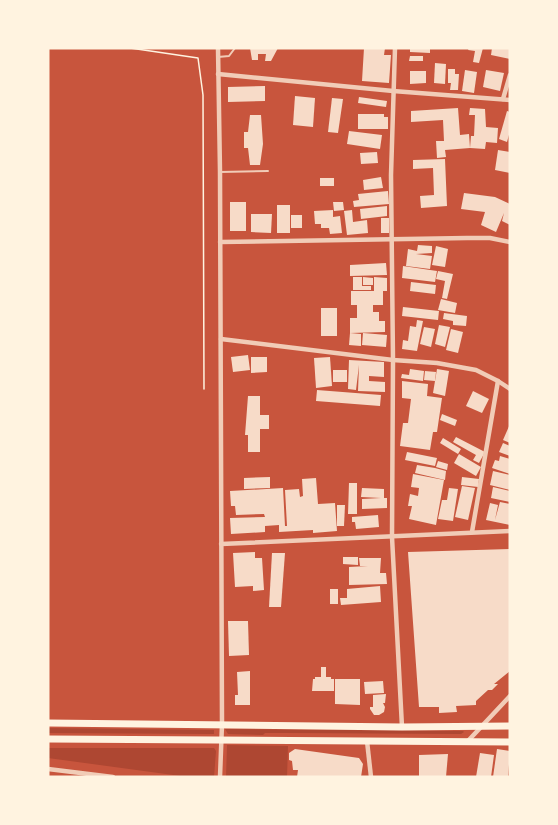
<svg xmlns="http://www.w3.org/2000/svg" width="558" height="825" font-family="'PT Serif',serif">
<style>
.green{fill:#ae4732}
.building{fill:#f7dbc8}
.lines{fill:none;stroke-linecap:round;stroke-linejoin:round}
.path{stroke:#fff3e0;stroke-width:1.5}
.service{stroke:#f1ccb7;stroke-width:2}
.minor{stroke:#f1ccb7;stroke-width:4.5}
.primary{stroke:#fff3e0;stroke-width:7}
</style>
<rect width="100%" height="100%" fill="#c8553d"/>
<g class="green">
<path d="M48 728 214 730V734L48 733Z"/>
<path d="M225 729 463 731 464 732 461 734 287 733H265L263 735 228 734Z"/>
<path d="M227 745 288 746 287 777H226Z"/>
<path d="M48 748H214L216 751 214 777H188L48 758Z"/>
</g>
<g class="building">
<path d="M250 48H278L271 61H265L266 54H258V60H252Z"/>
<path d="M364 48H385L384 55H391L389 83 362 81Z"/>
<path d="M410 48H430V53L410 52Z"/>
<path d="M469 48H483L479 63 473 62 475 51 468 50Z"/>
<path d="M492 48H510V59L491 55Z"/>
<path d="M410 56H423V61H409Z"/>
<path d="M435 63 446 64 445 84 434 83Z"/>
<path d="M448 69H455V74H459L458 90H450L451 83H448Z"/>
<path d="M465 70 477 72 474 93 462 91Z"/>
<path d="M486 70 504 73 500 91 483 87Z"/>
<path d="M410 71H426V83L410 84Z"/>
<path d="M265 86V101L228 102V87Z"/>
<path d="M295 96 315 98 313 127 293 125Z"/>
<path d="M359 97 387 101 386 107 358 103Z"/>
<path d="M332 98 343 99 338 133 328 132Z"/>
<path d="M458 108 460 135 469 134 470 148 445 150 446 157 437 158 436 141H444L443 120 411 122V111Z"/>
<path d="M470 108 485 109 486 127 498 128 497 143 486 142 485 149 470 148 471 136H474L475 115H469Z"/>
<path d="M507 111 510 112V131L507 142 499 139Z"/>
<path d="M358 114H384V117H388V129H358Z"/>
<path d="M250 115H261L263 144 260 165H250L248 148H244V132H248Z"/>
<path d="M349 131 382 135 380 149 347 144Z"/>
<path d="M498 150 510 152V173L495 170Z"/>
<path d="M377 152 378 163 361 164 360 153Z"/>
<path d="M445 159 447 206 421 208 420 196 434 195 433 168 413 169V160Z"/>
<path d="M381 177 383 188 364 190 363 180Z"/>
<rect x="320" y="178" width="14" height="8"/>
<path d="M388 191 389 204 354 207 353 201 359 200 358 194Z"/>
<path d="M464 193 495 197 510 204V225L502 221 504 213 496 232 481 225 485 212 461 209Z"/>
<rect x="230" y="202" width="16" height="29"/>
<path d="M333 202H343L344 210 334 211Z"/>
<rect x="277" y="205" width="13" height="28"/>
<path d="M387 206V216L361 219 360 209Z"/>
<path d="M333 210V217L340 216 342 233 330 234 329 228H321V224H315L314 211Z"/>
<path d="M352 210 353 222 367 220 368 233 347 235 344 211Z"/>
<path d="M251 214H272L271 233 251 232Z"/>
<rect x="291" y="215" width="11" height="13"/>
<rect x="381" y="218" width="8" height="15"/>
<path d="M418 245 432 246V253L416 254 432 256 430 269 406 266 408 249 417 251Z"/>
<path d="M436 246 448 249 445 267 432 265Z"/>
<path d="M386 263 387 275 350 276V265Z"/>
<path d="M403 266 437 271 435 282 402 278Z"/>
<path d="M438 271 453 274 447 299 442 298 445 281 436 279Z"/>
<path d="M353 277H362V286H371V290H353Z"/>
<path d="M363 277 373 278V285H363Z"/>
<path d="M374 277 387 278V291H383V305H373V312H379V321H385V332L350 333V318H357V305H351V291H374Z"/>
<path d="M411 282 436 285 435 294 410 291Z"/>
<path d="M441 299 457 303 455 313 438 310Z"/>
<path d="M403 307 439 311 438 320 402 316Z"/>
<rect x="321" y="308" width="16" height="28"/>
<path d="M444 313 467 316 466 326 453 325V321L443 319Z"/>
<path d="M417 320 423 321 417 351 402 349 403 340 408 341 410 326 416 327Z"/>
<path d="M439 325 450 327 445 347 435 344Z"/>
<path d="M424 327 435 329 431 347 420 344Z"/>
<path d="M451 329 463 332 458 353 446 350Z"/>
<path d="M350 333 361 334V346L349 345Z"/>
<path d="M363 333 387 335 386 347 362 345Z"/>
<path d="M248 355 250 370 233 372 231 357Z"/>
<path d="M251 357H267V372L251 373Z"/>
<path d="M330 357 332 386 316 388 314 358Z"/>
<path d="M349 360 384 362V377L369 376V381L385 382V392L358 391 359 365 356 390 348 389Z"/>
<path d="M410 369 424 371 423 381 401 378 402 374 409 375Z"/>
<path d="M437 369 449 371 445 396 433 393Z"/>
<rect x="333" y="370" width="14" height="12"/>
<path d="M425 371 436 372 435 381 424 380Z"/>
<path d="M402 381 428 384 427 396 442 398 437 432H433L430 450 400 446 403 423H408L411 399 402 398Z"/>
<path d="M317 390 381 395 380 406 316 401Z"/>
<path d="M473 391 489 399 482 413 466 406Z"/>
<path d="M248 396H260V415H269V429H260V452H248V435H245Z"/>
<path d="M442 414 457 420 455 426 440 420Z"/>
<path d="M510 424V443L503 440Z"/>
<path d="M456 437 485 452 479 463 473 460 476 455 453 442Z"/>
<path d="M443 438 461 449 458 454 440 443Z"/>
<path d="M503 443 510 446V456L499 452Z"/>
<path d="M407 452 437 458 435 466 405 460Z"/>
<path d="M459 454 481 467 476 476 454 463Z"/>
<path d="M500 456 510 459V474L492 468 495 460 499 461Z"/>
<path d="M438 461 448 464 447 470 436 467Z"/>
<path d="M417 465 435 468 434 472 435 468 446 471 445 480 415 473Z"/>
<path d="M493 471 510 475V490L490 485Z"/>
<path d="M413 474 444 480 436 525 409 519 412 506H408L410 494 418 496 419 488 411 487Z"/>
<path d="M270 477V488L244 489V478Z"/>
<path d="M462 477 479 479 478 487 461 485Z"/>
<path d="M316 478 318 504 335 503 337 531 313 533V530L279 532V525L265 526V532L231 534 230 518 265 517 264 514 236 515 235 506H231L230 491 283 488 285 526H287L285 490 299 489 300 497 303 496 302 479Z"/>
<path d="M349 483H357V514H348Z"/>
<path d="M462 486 475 488 468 520 455 517Z"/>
<path d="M493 487 510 491V502L491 498Z"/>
<path d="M362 488 384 489V498H387V508L362 509V499L381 498 361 497Z"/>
<path d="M449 488 458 489 453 521 438 519 442 500H447Z"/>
<path d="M500 502 510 504V525L486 520 490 503 498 505 495 520Z"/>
<path d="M337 505H345L344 526H337Z"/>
<path d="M378 515 379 527 356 529 355 522H352V517Z"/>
<path d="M510 549V671L494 684H498L492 690H488L476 701V705L456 706 457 712 439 713V707H419L408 552Z"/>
<path d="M255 552V558H262L264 590 253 591V586L235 587 233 553Z"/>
<path d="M272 553H285L281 607H269Z"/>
<path d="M343 557H358V565L343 564Z"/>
<path d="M359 558H381L380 573H386L387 584 349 585V567L368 566H360Z"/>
<path d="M380 586 381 602 341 605 340 598H347V589Z"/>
<rect x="330" y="589" width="8" height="15"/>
<path d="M228 621H248L249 655 229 656Z"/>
<path d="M321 667H326V677H331V679H334V691H312L313 679H315V677H321Z"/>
<path d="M250 671V705H235V695H238L237 672Z"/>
<path d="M335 679H360V705L335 704Z"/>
<path d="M383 681 384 693 365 694 364 682Z"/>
<path d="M386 694 385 703H383L385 707 384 712 379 715H374L370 709V707H373V695Z"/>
<path d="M295 749 359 758 363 764 361 777H297L298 770H293L292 761 289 760V753Z"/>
<path d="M497 749 510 751 508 777H493Z"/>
<path d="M480 753 494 755 491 777H476Z"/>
<path d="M448 754 446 777H419V755Z"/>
</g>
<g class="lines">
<path class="path" d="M130 48 198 58 203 95 204 389"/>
<g class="service">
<path d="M218 57 229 56 235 48"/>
<path d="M220 172 268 171"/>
</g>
<g class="minor">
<path d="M218 48 220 172 222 724 220 777"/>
<path d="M395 48 391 175 393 360 392 537 402 727"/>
<path d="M218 74 393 91 510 100"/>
<path d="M503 99 510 75"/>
<path d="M220 242 467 238H490L510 242"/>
<path d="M221 339 393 360 437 363 476 370 498 381 510 389"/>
<path d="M472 532 498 381"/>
<path d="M221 544 510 531"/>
<path d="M367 741 371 777"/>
<path d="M467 742 510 696"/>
<path d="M48 769 113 777"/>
</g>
<g class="primary">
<path d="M48 723 402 727 510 726"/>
<path d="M48 739 510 742"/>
</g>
</g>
<rect width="558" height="825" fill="none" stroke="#fff3e0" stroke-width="99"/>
</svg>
